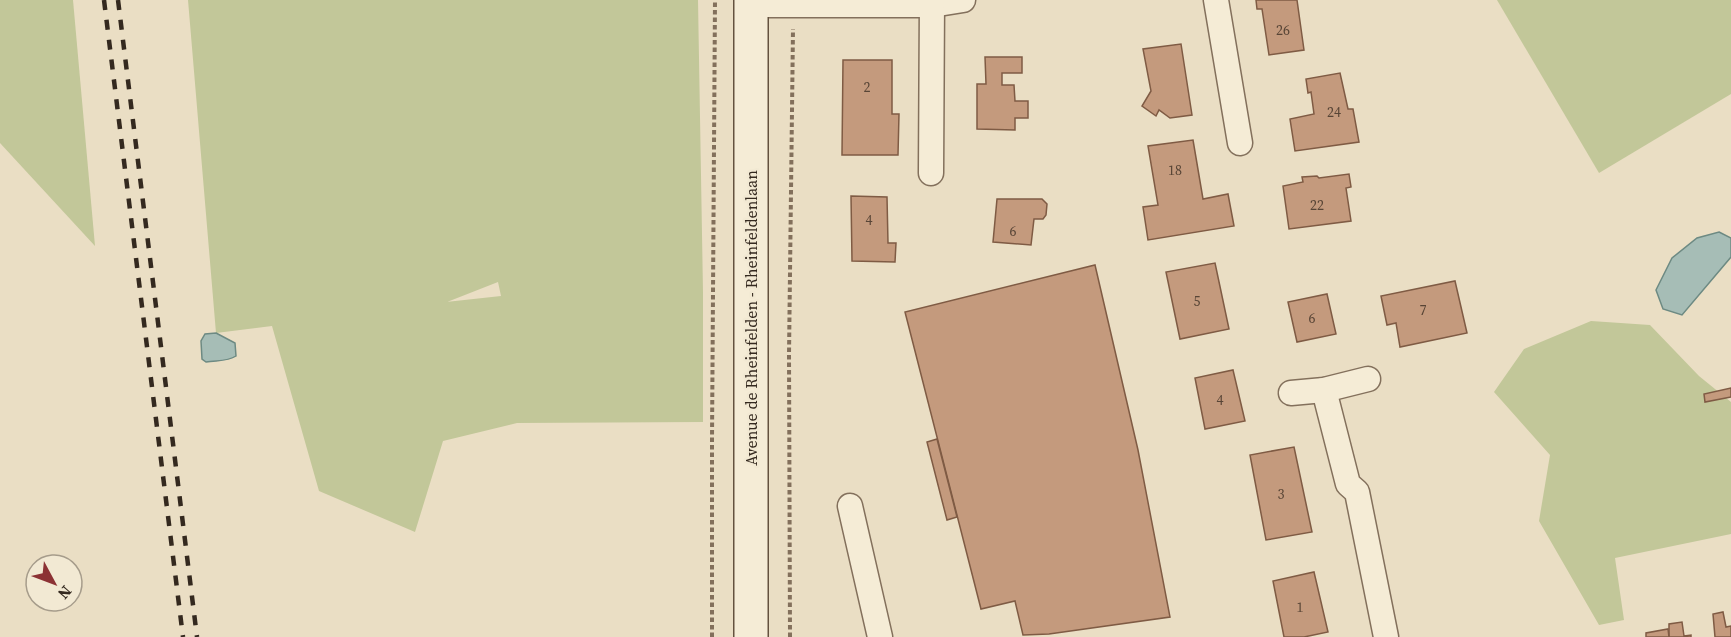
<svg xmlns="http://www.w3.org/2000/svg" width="1731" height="637" font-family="'Source Serif 4',serif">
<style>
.green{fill:#c2c799;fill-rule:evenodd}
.water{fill:#a6bdb6;stroke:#6d8a83;stroke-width:1.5}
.building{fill:#c49a7d;stroke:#7f5b44;stroke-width:1.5}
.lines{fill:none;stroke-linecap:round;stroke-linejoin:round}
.minor-casing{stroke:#83705c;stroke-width:27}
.secondary-casing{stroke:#64523f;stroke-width:36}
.path{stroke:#83705c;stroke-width:4;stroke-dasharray:4.5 3;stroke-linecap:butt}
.minor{stroke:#f5ecd6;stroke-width:24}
.secondary{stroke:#f5ecd6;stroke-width:33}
.rail{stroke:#34291f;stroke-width:4.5;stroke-dasharray:10 10;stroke-linecap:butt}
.labels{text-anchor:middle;stroke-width:5;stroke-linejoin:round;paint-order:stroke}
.number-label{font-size:14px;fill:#584536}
.street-label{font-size:16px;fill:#34291f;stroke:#f2e9d3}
</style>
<rect width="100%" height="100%" fill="#eadec4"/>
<g class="green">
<path d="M0 0H73L95 246 0 143Z"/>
<path d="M188 0H698L703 292V422L517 423 443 441 415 532 319 491 272 326 216 333ZM498 282 501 296 446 302H447Z"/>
<path d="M1497 0H1731V94L1599 173Z"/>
<path d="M1591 321 1650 325 1699 376 1731 402V534L1615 558 1624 620 1599 625 1539 521 1550 455 1494 392 1524 349Z"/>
</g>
<g class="water">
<path d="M1719 232 1731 238V257L1682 315 1663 309 1656 290 1672 258 1697 238Z"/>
<path d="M216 333 235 343 236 356C227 362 216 360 206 362L202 359 201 341 205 334Z"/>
</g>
<g class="building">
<path d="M1256 0H1297L1304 50 1269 55 1262 9H1257Z"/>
<path d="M1181 44 1192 115 1170 118 1159 110 1156 116 1142 106 1151 91 1143 49Z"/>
<path d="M985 57H1022V73H1002V85H1014L1015 101H1028V118H1015V130L977 129V84H986Z"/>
<path d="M843 60H892V114H899L898 155H842Z"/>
<path d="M1340 73 1348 109H1353L1359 142 1295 151 1290 119 1314 114 1311 92 1308 93 1306 79Z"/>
<path d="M1193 140 1203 199 1228 194 1234 226 1148 240 1143 207 1158 205 1148 146Z"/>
<path d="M1349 174 1351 187 1346 188 1351 221 1289 229 1283 186 1303 182 1302 177 1317 176 1319 178Z"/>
<path d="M851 196 887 197 888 243H896L895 262 852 261Z"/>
<path d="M997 199H1042L1047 204 1046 215 1043 219H1034L1031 245 993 242Z"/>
<path d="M1215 263 1229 329 1180 339 1166 272Z"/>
<path d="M1095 265 1138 450 1170 617 1049 634 1023 635 1015 601 981 609 905 312Z"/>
<path d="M1455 281 1467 333 1400 347 1396 323 1387 325 1381 296Z"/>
<path d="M1327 294 1336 334 1297 342 1288 302Z"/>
<path d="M1233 370 1245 421 1205 429 1195 378Z"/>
<path d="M1731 388V397L1705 402 1704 394Z"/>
<path d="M937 439 957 517 947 520 927 442Z"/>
<path d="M1294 447 1312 532 1266 540 1250 455Z"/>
<path d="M1314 572 1328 632 1304 637H1284L1273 581Z"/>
<path d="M1723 612 1726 627 1731 626V637H1715L1713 614Z"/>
<path d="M1682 622 1684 636 1691 635V637H1669V624Z"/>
<path d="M1668 629 1669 637H1646V633Z"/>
</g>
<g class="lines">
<g class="minor-casing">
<g id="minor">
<path d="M1216 0 1240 143"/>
<path d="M750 5H932L963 0"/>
<path d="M931 173 932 0"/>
<path d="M1324 390 1348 484 1357 492 1386 637"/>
<path d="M1291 393 1324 390 1368 379"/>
<path d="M850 506 880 637"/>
</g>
</g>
<g class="secondary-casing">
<path id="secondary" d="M751 0V637"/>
</g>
<g class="path">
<path d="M712 637V440L715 0"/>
<path d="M790 637 789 355 793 29"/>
</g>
<use href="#minor" class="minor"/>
<use href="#secondary" class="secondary"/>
<g class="rail">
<path d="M104 0 183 637"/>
<path d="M118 0 197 637"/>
</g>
</g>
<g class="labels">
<g class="number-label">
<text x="1283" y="35">26</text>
<text x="867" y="92">2</text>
<text x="1334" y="117">24</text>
<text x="1175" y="175">18</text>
<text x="1317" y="210">22</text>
<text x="869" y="225">4</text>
<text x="1013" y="236">6</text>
<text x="1197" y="306">5</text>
<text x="1423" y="315">7</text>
<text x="1312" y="323">6</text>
<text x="1220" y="405">4</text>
<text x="1281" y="499">3</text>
<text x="1300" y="612">1</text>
</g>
<g class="street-label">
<text transform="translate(751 318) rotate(-90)" y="6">Avenue de Rheinfelden - Rheinfeldenlaan</text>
</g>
</g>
<g transform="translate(54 583) rotate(131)"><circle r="28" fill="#f2e9d3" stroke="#a69c8b" stroke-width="1.5"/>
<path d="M0-4.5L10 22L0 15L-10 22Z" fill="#8c3234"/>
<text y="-9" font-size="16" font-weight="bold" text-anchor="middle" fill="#34291f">N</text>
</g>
</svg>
